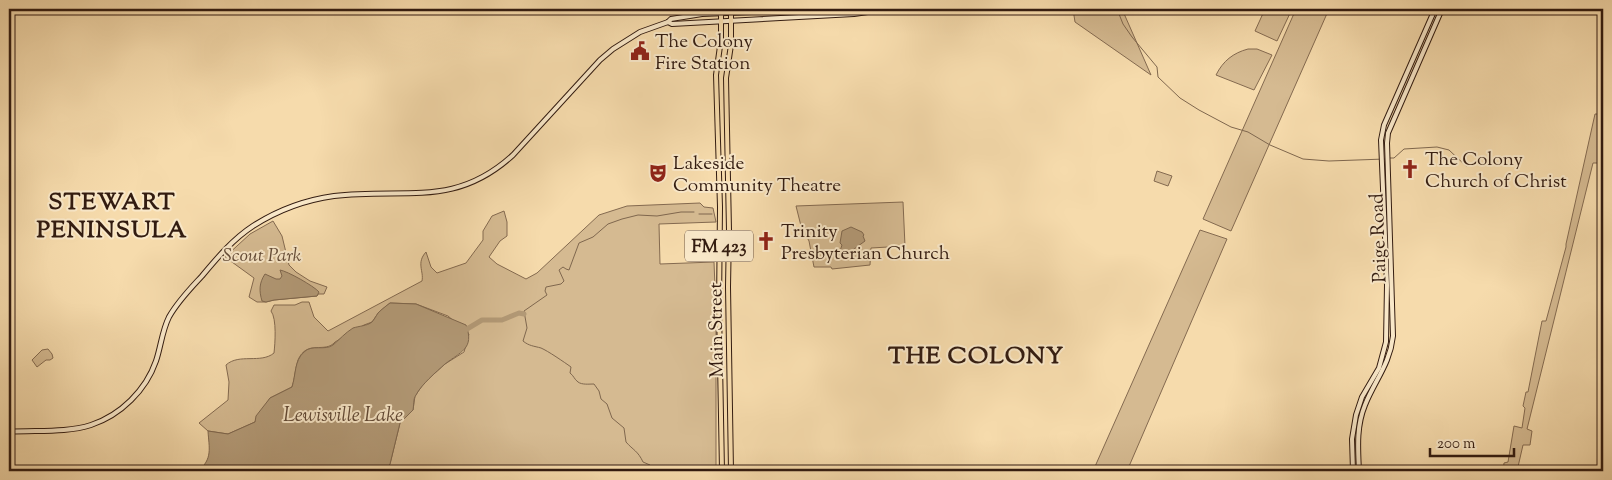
<svg xmlns="http://www.w3.org/2000/svg" width="1612" height="480" font-family="'Sorts Mill Goudy',serif">
<style>
.green{fill:#d5ba91;stroke:#846a50}
.water{fill:#b39a77;stroke:#7f674e}
.lines{fill:none;stroke-linecap:round;stroke-linejoin:round}
.stream{stroke:#7f674e;stroke-width:1}
.river{stroke:#b39a77;stroke-width:5}
.secondary-casing{stroke:#321b10;stroke-width:6}
.primary-casing{stroke:#321b10;stroke-width:6}
.secondary{stroke:#f9e8c9;stroke-width:4}
.primary{stroke:#f6dbac;stroke-width:4}
.labels{text-anchor:middle;stroke-width:4;stroke-linejoin:round;paint-order:stroke}
.shield{fill:#f9e8c9;stroke:#6e5848;stroke-width:1}
.shield-label{font-size:18px;font-weight:bold;fill:#321b10}
.poi-label{font-size:19px;fill:#321b10;stroke:#f9e8c9;text-anchor:start}
.street-label{font-size:19px;fill:#321b10;stroke:#f9e8c9}
.park-label{font-size:19px;font-style:italic;fill:#634b37;stroke:#f9e8c9}
.water-label{font-size:20px;font-style:italic;fill:#5f4734;stroke:#f9e8c9}
.district-label{font-size:24px;font-weight:bold;letter-spacing:1px;fill:#321b10;stroke:#f9e8c9}
</style>
<rect width="100%" height="100%" fill="#f6dbac"/>
<filter id="stains"><feTurbulence type="fractalNoise" baseFrequency=".004" numOctaves="4"/><feColorMatrix values="0 0 0 0 .2 0 0 0 0 .09 0 0 0 0 .02 0 0 0 .5 -.17"/></filter>
<radialGradient id="worn" r=".72"><stop offset=".6" stop-color="#630" stop-opacity="0"/><stop offset="1" stop-color="#630" stop-opacity=".3"/></radialGradient>
<g class="green">
<path d="M1073 9H1122L1151 75 1075 22Z"/>
<path d="M1265 9H1292L1277 41 1255 31Z"/>
<path d="M1296 9H1329L1231 231 1203 219Z"/>
<path d="M1248 49H1257L1272 55 1254 90 1216 75C1223 61 1233 53 1248 49Z"/>
<path d="M1595 114H1603V163H1593L1527 429 1532 431 1530 445H1523L1517 471H1503L1504 463 1508 462 1514 426 1522 428 1525 408 1523 406 1526 392H1528L1542 321H1546L1566 247V244Z"/>
<path d="M1157 171 1172 176 1168 186 1154 181Z"/>
<path d="M903 202 905 246 871 248 870 265 832 269 831 267H814L809 241 801 226 796 206Z"/>
<path d="M700 203 704 207 713 208 716 222 659 224 660 264 714 262 716 312V471H386L390 464 400 423 413 410 415 396 424 383 445 364 464 352 469 334 448 316 416 304 390 303 379 312 372 322 364 325 335 342C325 354 307 339 298 360 295 369 295 378 292 387L270 398 255 422 228 434 208 431 199 423 228 400 229 382 226 365C239 353 261 364 274 353 275 344 277 319 271 311L274 305H295L302 302H309L314 317 328 331 422 281C424 271 416 263 426 252L431 267 437 273 466 263 483 240V231L492 216 504 211 507 222V236L500 241 489 257 497 264 526 279 537 273 599 215 627 206Z"/>
<path d="M273 221 282 236 289 265 296 272 310 281 327 287 324 294H318L317 296 274 300 266 302H257L249 297 254 278 225 257 250 234Z"/>
<path d="M1200 230 1227 239 1127 471H1093Z"/>
<path d="M48 349 52 354 53 358 50 360H46L37 367 32 360 42 350Z"/>
</g>
<g class="water">
<path d="M851 227 862 232 864 235 863 236 865 241 850 252 839 254 842 245 840 243 842 231Z"/>
<path d="M280 270C287 271 314 286 319 292L317 296 274 300 266 302 262 301C259 291 259 283 265 274L276 279H280L282 276Z"/>
<path d="M390 303 416 304 466 325C475 349 460 352 445 364 436 372 421 385 416 395 413 399 414 405 413 410L400 423 390 464 385 471H198C213 459 209 448 208 431L228 434 255 422 256 416 270 398 292 387C296 375 294 361 304 352 312 344 325 351 333 345 340 339 345 333 353 328 359 326 367 326 372 322 374 320 376 316 378 313 382 309 386 306 390 303Z"/>
</g>
<g class="lines">
<g class="stream">
<path d="M1117 9 1123 24 1132 37 1157 67 1158 77 1180 98 1199 110 1231 127 1248 132 1270 145 1303 159 1329 161 1385 159"/>
<path d="M1389 158H1394L1404 149 1437 147 1449 150 1466 166"/>
<path d="M699 214H712"/>
<path d="M655 471 652 470 650 465 643 462C638 451 633 450 626 442L624 428 612 418 607 404 601 399 599 391 594 384C589 384 582 385 578 382 574 379 574 376 570 373L571 367C564 362 548 351 541 348 534 346 529 346 523 341L527 328 524 311 547 295 545 291 546 287 561 284 564 281 559 270 563 267 566 269 569 270 579 243 593 237 608 224 622 219 638 215 657 216 681 212H694"/>
</g>
<path class="river" d="M462 332 482 320H502L519 313 524 314"/>
<g class="secondary-casing">
<g id="secondary">
<path d="M668 22 672 24 854 14 888 9"/>
<path d="M9 432C36 430 66 433 91 425 121 415 146 390 156 361 161 346 162 331 169 317 178 301 190 289 202 276 217 258 233 239 253 226 278 210 305 200 334 196 404 187 454 209 513 155L600 60 613 49 640 32 668 22 671 19 702 14 775 11 805 12 863 9"/>
<path d="M1353 471 1352 439 1356 415 1362 397 1379 368 1386 342 1387 285 1381 140 1384 125 1435 9"/>
<path d="M1359 471C1358 449 1356 427 1365 405 1375 380 1390 364 1393 336L1387 143 1388 133 1442 9"/>
</g>
</g>
<g class="primary-casing">
<g id="primary">
<path d="M721 9V39L716 75 720 207 719 308 722 471"/>
<path d="M731 9V45L726 78 729 231 728 287 731 471"/>
</g>
</g>
<use href="#secondary" class="secondary"/>
<use href="#primary" class="primary"/>
</g>
<defs>
<g id="civic-bare" transform="scale(1.5)"><path d="M-.6-6.5H3V-4.5H.6V-3L4-1V1h2V6H-6V1h2V-1L-.6-3ZM-1.2 2.5V6h2.4V2.5Z" fill="#8f2418" stroke="#f9e8c9" stroke-width="2.5" paint-order="stroke"/></g>
<g id="church-bare" transform="scale(1.5)"><path d="M-1.2-6h2.4v3.5h3.3v2.4h-3.3V6h-2.4V-.1h-3.3v-2.4h3.3Z" fill="#8f2418" stroke="#f9e8c9" stroke-width="2.5" paint-order="stroke"/></g>
<g id="theatre-bare" transform="scale(1.5)"><path d="M-5-5.5Q0-4 5-5.5V0Q5 5 0 6Q-5 5-5 0ZM-3.3-2.5H-1v1.5H-3.3ZM1-2.5H3.3v1.5H1ZM-2.8 1Q0 5.5 2.8 1Z" fill="#8f2418" stroke="#f9e8c9" stroke-width="2.5" paint-order="stroke"/></g>
</defs>
<g fill-rule="evenodd">
<use href="#civic-bare" x="640" y="51"/>
<use href="#church-bare" x="1410" y="169"/>
<use href="#theatre-bare" x="658" y="173"/>
<use href="#church-bare" x="766" y="241"/>
</g>
<g class="labels">
<rect class="shield" x="685" y="230.5" width="68" height="31" rx="4"/>
<g class="shield-label">
<text x="719" y="252">FM 423</text>
</g>
<g class="poi-label">
<text x="655" y="47">The Colony<tspan x="655" dy="22">Fire Station</tspan></text>
<text x="1425" y="165">The Colony<tspan x="1425" dy="22">Church of Christ</tspan></text>
<text x="673" y="169">Lakeside<tspan x="673" dy="22">Community Theatre</tspan></text>
<text x="781" y="237">Trinity<tspan x="781" dy="22">Presbyterian Church</tspan></text>
</g>
<g class="street-label">
<text transform="translate(1377 238) rotate(-92)" y="7">Paige Road</text>
<text transform="translate(715 330) rotate(-91)" y="7">Main Street</text>
</g>
<g class="park-label">
<text x="262" y="261">Scout Park</text>
</g>
<g class="water-label">
<text x="343" y="421">Lewisville Lake</text>
</g>
<g class="district-label">
<text x="112" y="209">STEWART<tspan x="112" dy="28">PENINSULA</tspan></text>
<text x="976" y="363">THE COLONY</text>
</g>
</g>
<rect width="1612" height="480" fill="none" stroke="#f6dbac" stroke-width="30"/>
<rect x="10" y="10" width="1592" height="460" fill="none" stroke="#321b10" stroke-width="2.5"/>
<rect x="15" y="15" width="1582" height="450" fill="none" stroke="#321b10"/>
<path d="M1430 448v8h84v-8" fill="none" stroke="#321b10" stroke-width="2.5"/>
<text x="1437" y="448" font-size="15" fill="#321b10" stroke="#f9e8c9" stroke-width="4" paint-order="stroke">200 m</text>
<rect width="100%" height="100%" filter="url(#stains)"/>
<rect width="100%" height="100%" fill="url(#worn)"/>
</svg>
